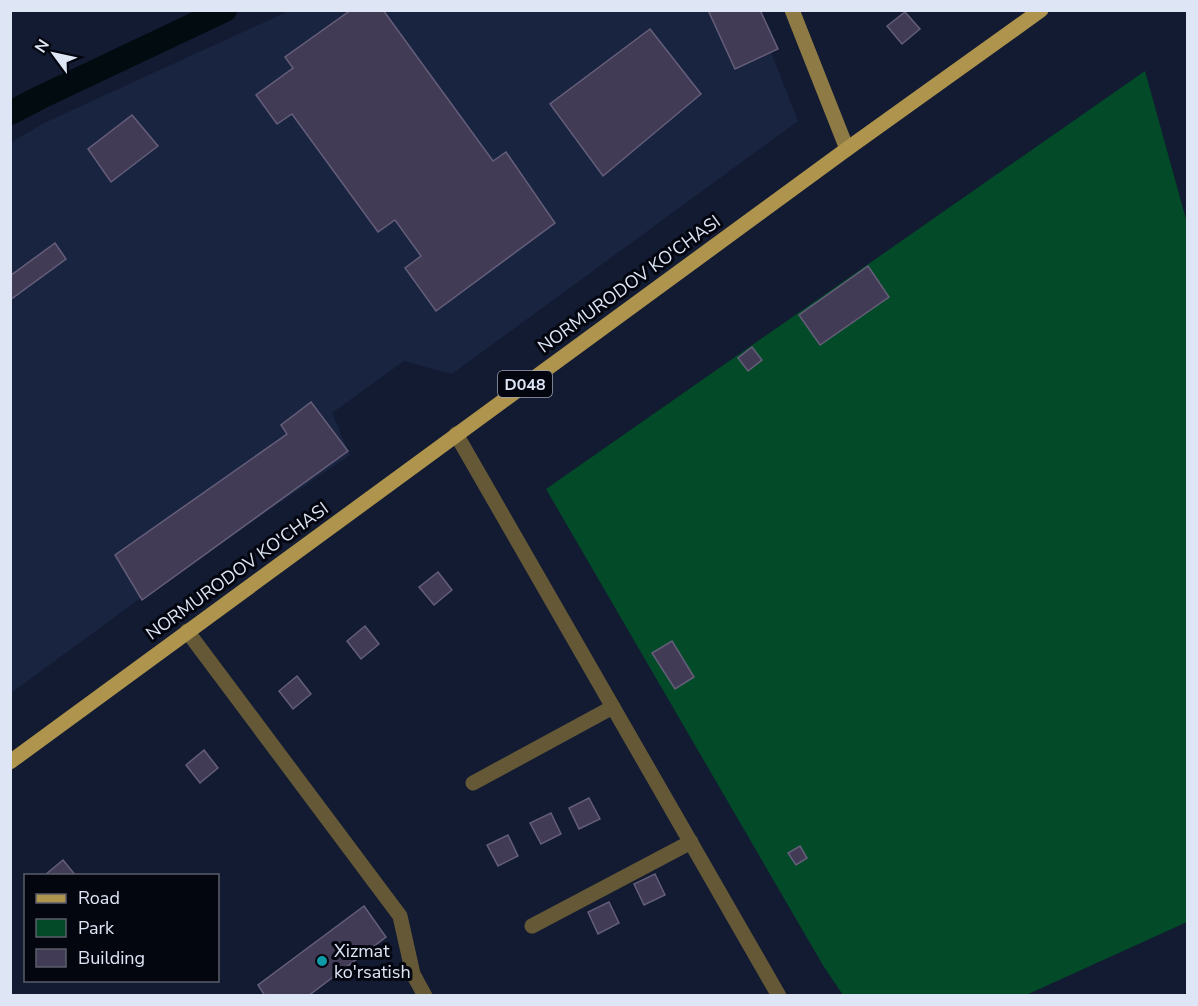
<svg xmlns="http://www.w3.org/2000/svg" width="1198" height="1006" font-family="'Nunito Sans',sans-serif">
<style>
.built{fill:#192440}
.green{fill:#034b28}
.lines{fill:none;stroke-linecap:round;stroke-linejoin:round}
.canal{stroke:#010b10;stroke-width:24}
.building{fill:#423b55;stroke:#655e7a;stroke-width:1.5}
.minor{stroke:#645837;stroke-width:15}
.secondary{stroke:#8e7a44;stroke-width:15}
.primary{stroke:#ae944d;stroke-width:15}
.culture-dot{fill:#0f9aa8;stroke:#04060f;stroke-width:2}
.labels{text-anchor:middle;stroke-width:6;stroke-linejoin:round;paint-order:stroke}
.shield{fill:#04060f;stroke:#9da2b0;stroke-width:1.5}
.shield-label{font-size:16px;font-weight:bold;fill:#dee5f5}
.street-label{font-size:18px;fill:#dee5f5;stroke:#04060f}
.poi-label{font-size:18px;fill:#dee5f5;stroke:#04060f;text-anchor:start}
</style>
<rect width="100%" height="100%" fill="#121b31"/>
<path class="built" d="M291 10 755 11 798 121 452 374 404 361 332 413 350 455 153 589 11 693 10 143 44 123Z"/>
<path class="green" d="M1145 71 1187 223V922L1026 995H843L824 967 546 489Z"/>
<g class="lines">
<path class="canal" d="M10 113 41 97 225 10"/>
</g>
<g class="building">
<path d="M351 10H383L493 161 506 152 555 223 436 311 405 268 421 256 395 220 378 232 292 114 277 124 256 95 293 68 285 57Z"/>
<path d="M708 10H760L778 49 735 69Z"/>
<path d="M905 12 920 29 902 44 887 26Z"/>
<path d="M650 29 701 94 603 176 550 104Z"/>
<path d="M132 115 158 146 111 182 88 149Z"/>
<path d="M55 243 66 259 10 300V276Z"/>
<path d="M868 266 889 297 820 345 799 315Z"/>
<path d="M752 347 762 360 748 371 738 358Z"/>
<path d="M311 402 348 451 142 600 115 555 287 434 281 425Z"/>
<path d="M438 572 452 590 434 605 419 587Z"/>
<path d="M365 626 379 644 361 659 347 641Z"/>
<path d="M672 641 694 677 675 689 652 653Z"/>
<path d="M297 676 311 694 293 709 279 691Z"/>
<path d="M204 750 218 768 200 783 186 765Z"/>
<path d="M589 798 600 819 579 829 569 808Z"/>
<path d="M551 813 561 834 541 844 530 823Z"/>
<path d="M508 835 518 856 498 866 487 845Z"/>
<path d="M800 846 807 858 796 865 788 853Z"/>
<path d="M63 860 76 876H46L45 875Z"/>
<path d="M655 874 665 895 644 905 634 884Z"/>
<path d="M609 902 619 923 598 934 588 912Z"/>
<path d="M364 906 386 937 308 996H265L258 985Z"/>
</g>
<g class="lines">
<g class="minor">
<path d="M456 434 779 996"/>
<path d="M187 631 400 916 413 974 425 996"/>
<path d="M473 783 613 707"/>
<path d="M532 926 691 842"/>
</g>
<path class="secondary" d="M792 10 847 149"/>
<path class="primary" d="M10 762 847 149 1041 10"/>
</g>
<circle class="culture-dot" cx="322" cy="961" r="6"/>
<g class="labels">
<rect class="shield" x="498" y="371" width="54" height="26" rx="4.5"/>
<g class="shield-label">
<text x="525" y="390">D048</text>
</g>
<g class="street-label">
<text transform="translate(629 284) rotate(-36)" y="6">NORMURODOV KO'CHASI</text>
<text transform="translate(237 571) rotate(-36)" y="6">NORMURODOV KO'CHASI</text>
</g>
<g class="poi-label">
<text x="334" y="957">Xizmat<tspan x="334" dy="21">ko'rsatish</tspan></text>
</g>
</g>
<rect width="1198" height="1006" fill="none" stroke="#dee5f5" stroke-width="24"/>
<rect x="24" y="874" width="195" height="108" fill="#04060f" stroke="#5b5f6b" stroke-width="1.5"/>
<rect x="36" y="894" width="30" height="9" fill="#ae944d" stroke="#5b5f6b" stroke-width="1.5"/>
<text x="78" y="904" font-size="18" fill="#dee5f5">Road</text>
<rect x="36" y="919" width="30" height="18" fill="#034b28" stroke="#5b5f6b" stroke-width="1.5"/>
<text x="78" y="934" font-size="18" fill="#dee5f5">Park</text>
<rect x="36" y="949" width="30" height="18" fill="#423b55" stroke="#5b5f6b" stroke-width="1.5"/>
<text x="78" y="964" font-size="18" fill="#dee5f5">Building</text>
<g transform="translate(54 54) rotate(303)" stroke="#04060f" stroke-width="4.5" paint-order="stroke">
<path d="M0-4.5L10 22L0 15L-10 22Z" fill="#dee5f5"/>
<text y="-9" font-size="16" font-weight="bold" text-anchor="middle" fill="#dee5f5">N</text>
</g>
</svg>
